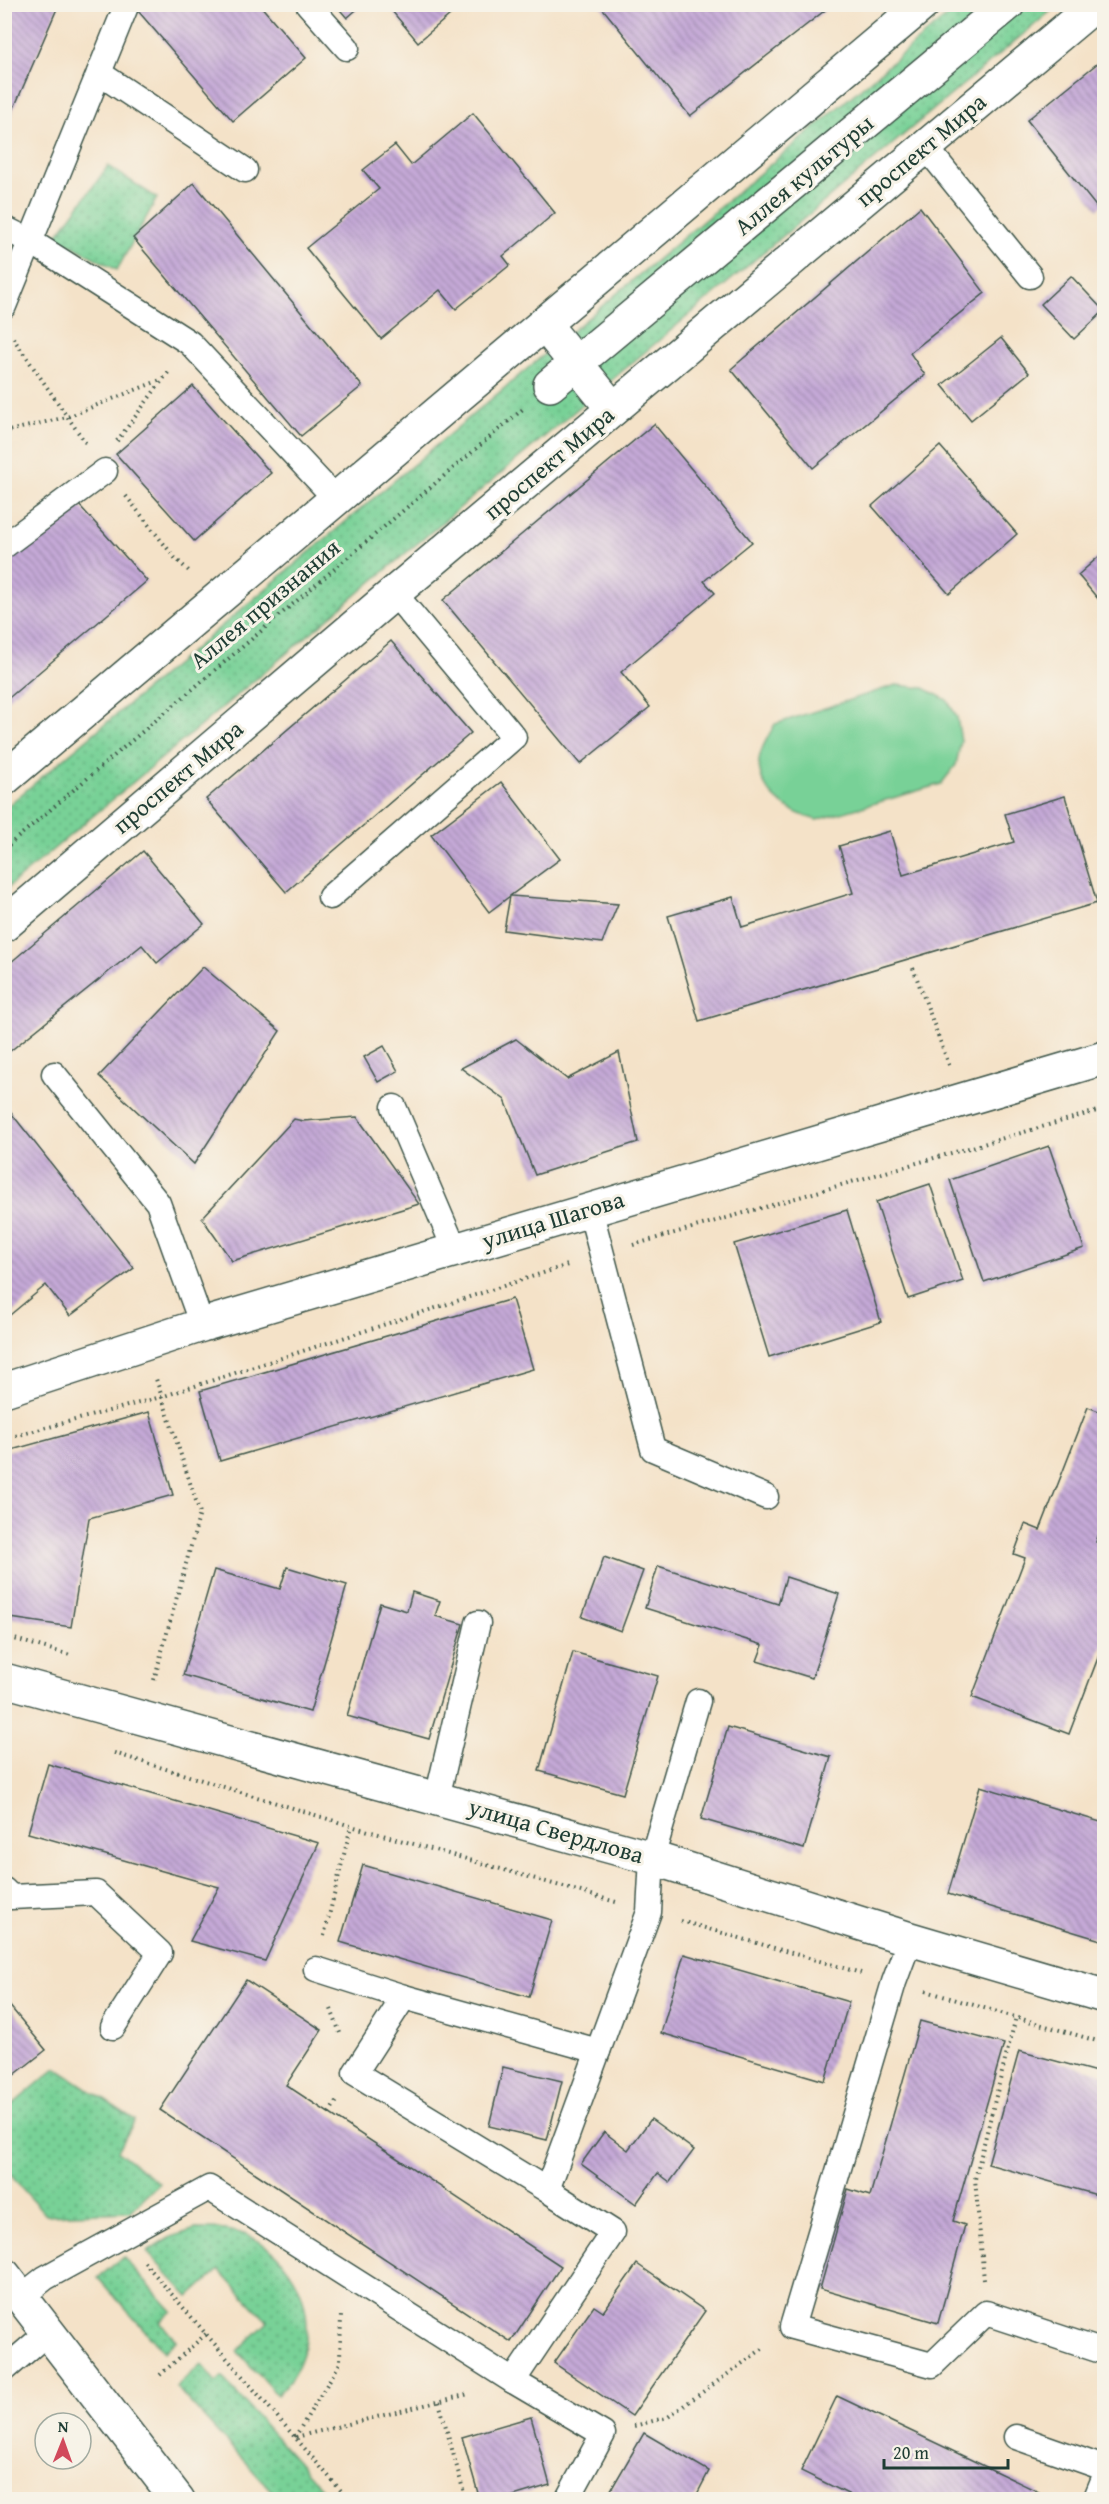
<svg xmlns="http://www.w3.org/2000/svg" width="1109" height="2504" font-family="'Gentium Book Plus',serif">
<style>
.grass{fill:url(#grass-dots);stroke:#4c8766;stroke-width:1.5}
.pitch{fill:#78d197;stroke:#4c8766;stroke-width:1.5}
.building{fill:url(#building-back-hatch)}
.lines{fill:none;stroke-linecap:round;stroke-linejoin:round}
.service-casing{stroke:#3f564a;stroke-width:27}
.pedestrian-casing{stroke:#3f564a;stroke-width:36}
.minor-casing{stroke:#3f564a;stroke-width:36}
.tertiary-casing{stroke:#3f564a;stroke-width:36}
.path{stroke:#3f564a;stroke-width:4;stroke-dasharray:1.5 4.5;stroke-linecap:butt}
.service{stroke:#fff;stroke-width:24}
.pedestrian{stroke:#fff;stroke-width:33}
.minor{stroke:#fff;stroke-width:33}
.tertiary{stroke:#fff;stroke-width:33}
.labels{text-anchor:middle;stroke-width:6;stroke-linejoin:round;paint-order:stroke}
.street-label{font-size:24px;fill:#1f3d34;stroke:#f7f3e8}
</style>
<defs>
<pattern id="grass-dots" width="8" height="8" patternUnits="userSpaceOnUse" patternTransform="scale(1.5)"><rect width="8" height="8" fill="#78d197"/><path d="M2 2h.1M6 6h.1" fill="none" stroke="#62ab7c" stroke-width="1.8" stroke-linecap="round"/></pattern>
<pattern id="building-back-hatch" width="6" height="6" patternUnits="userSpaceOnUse" patternTransform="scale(1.5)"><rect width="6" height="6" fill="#c5a9d7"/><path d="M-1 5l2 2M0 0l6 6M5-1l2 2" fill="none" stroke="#9f8baf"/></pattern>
</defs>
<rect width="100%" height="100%" fill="#f7f3e8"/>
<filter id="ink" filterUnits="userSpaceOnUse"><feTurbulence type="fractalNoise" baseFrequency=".0167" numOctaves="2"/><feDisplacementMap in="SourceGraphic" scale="12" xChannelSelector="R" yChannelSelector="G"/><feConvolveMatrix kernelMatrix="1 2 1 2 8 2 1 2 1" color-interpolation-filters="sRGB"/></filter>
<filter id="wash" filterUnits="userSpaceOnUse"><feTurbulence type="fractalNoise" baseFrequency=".008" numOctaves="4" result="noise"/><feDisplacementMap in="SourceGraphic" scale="24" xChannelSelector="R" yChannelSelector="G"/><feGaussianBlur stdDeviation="1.35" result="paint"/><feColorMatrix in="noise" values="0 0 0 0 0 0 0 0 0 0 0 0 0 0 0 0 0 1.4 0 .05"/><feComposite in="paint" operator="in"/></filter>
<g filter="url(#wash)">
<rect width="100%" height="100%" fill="#f4e2c8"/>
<g class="grass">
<path d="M960 5H1058L5 890V808Z"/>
<path d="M108 166 157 198 117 270 56 237Z"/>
<path d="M56 2068 135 2120 118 2151 159 2183 129 2212 46 2215 5 2169V2111Z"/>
<path d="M196 2229C215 2229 234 2229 251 2237 301 2261 323 2325 294 2374 290 2382 283 2389 277 2395L237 2351 268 2322 219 2270 189 2297 147 2252 171 2237Z"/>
<path d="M123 2257 172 2311 160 2322 176 2341 164 2352 98 2278Z"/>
<path d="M201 2364 216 2382 222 2377 331 2499H279L176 2387Z"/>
</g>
<path class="pitch" d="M896 685 924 688 947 700 957 717 961 741 956 765 941 784 817 820C790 813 761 796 759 764 758 752 769 735 775 724Z"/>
<g id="blocks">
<g class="building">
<path d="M4 4H59L4 131Z"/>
<path d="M132 4H259L306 58 233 121Z"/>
<path d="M335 4H363L347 18Z"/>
<path d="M386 4H463L418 42Z"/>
<path d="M599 4H833L690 116Z"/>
<path d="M1104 58V204L1098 209 1027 120Z"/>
<path d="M473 113 555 213 503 256 510 265 456 309 440 290 381 339 306 248 379 189 363 170 395 145 411 165Z"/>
<path d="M194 183 362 386 301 436 133 238Z"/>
<path d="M920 207 985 293 910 353 925 375 813 468 731 369Z"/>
<path d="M1071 276 1104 311 1074 339 1041 304Z"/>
<path d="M1001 338 1029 373 971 420 942 385Z"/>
<path d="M193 386 271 473 194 541 116 454Z"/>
<path d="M654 424 752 542 704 581 715 593 621 672 650 707 580 764 443 600Z"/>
<path d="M940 446 1017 534 949 594 872 506Z"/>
<path d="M72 497 147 581 4 702V554Z"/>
<path d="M1104 552V606L1078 575Z"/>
<path d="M391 641 471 733 286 892 206 799Z"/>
<path d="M501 782 560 859 510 896 618 904 602 943 504 930 510 896 489 912 431 835Z"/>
<path d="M1065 796 1097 903 699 1021 668 916 733 897 742 927 853 893 839 846 890 831 903 875 1014 842 1005 814Z"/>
<path d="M143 851 204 924 157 963 142 945 4 1056V968Z"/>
<path d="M203 967 280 1031 194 1164 99 1076Z"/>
<path d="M516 1039 567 1079 619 1052 638 1142 535 1175 505 1100 461 1068Z"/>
<path d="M384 1046 398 1071 378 1082 364 1057Z"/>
<path d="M4 1104 134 1268 70 1316 46 1285 4 1320Z"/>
<path d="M357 1117 419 1204 232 1261 202 1218 294 1119 303 1121Z"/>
<path d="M1049 1146 1084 1248 984 1282 950 1180Z"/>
<path d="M930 1184 963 1281 908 1299 876 1202Z"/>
<path d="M847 1210 881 1322 769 1357 734 1244Z"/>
<path d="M512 1299 533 1369 220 1461 200 1391Z"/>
<path d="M1088 1407 1104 1413V1520L1096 1542 1104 1545V1642L1069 1734 972 1697 1025 1558 1014 1554 1025 1524 1040 1530Z"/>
<path d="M149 1412 173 1495 89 1518 71 1627 4 1617V1452Z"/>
<path d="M604 1557 643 1571 621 1631 582 1617Z"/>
<path d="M658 1566 778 1604 786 1577 839 1594 812 1678 757 1661 763 1645 645 1608Z"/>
<path d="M287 1567 347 1585 310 1712 183 1675 214 1570 280 1589Z"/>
<path d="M412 1592 440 1601 435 1616 463 1624 429 1739 347 1716 380 1603 407 1611Z"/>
<path d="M573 1652 658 1676 623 1794 539 1771Z"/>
<path d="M728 1727 831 1757 804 1849 701 1819Z"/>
<path d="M48 1764 319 1843 265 1961 190 1941 219 1887 28 1833Z"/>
<path d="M980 1786 1104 1823V1941L948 1894Z"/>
<path d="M363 1865 552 1920 529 1997 340 1942Z"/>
<path d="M684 1954 849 2002 825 2081 661 2033Z"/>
<path d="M246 1980 322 2030 286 2085 561 2266 511 2342 160 2110Z"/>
<path d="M4 1999 46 2050 4 2083Z"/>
<path d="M920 2021 1004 2044 953 2221 965 2225 938 2323 820 2289 848 2189 870 2196Z"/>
<path d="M1019 2051 1104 2074V2197L988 2164Z"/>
<path d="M503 2067 562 2081 547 2140 489 2126Z"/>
<path d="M651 2119 694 2150 670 2182 658 2173 636 2204 581 2164 604 2132 628 2150Z"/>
<path d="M637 2264 705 2311 632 2416 554 2363 594 2306 603 2312Z"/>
<path d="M837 2396 1039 2492 1035 2500H860L801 2471Z"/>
<path d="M531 2417 550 2485 500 2500H480L462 2437Z"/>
<path d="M644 2433 709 2471 694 2500H605Z"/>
</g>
</g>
</g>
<g filter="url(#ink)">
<use href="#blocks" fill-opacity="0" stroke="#3f564a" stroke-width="1.5"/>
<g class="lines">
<g class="service-casing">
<g id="service">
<path d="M308 4 347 48"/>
<path d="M99 73 245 170"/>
<path d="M925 146 1030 276"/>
<path d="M4 228 30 241 190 343 336 499"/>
<path d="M4 306 127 4"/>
<path d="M4 546 105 471"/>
<path d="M330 897 514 737 394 593"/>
<path d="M54 1074 158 1203 202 1325"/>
<path d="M394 1107 455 1250"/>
<path d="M590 1209 653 1449 766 1497"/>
<path d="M437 1798 478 1623"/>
<path d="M4 1890 11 1897 96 1893 160 1953 113 2027"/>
<path d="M910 1939 894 1982 792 2327 932 2365 986 2313 1104 2352"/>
<path d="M316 1969 404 1997"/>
<path d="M547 2190 355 2073 404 1997 598 2051"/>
<path d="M21 2297 45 2278 209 2188 513 2381"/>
<path d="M4 2370 47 2333"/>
<path d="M1016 2437 1104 2468"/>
<path d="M567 2500 603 2434 513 2381 613 2232 547 2190 649 1912 652 1858 698 1701"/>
<path d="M1095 2500 1104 2478"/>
</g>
</g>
<g class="pedestrian-casing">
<path id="pedestrian" d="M550 385 1008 4"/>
</g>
<g class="minor-casing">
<path id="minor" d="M4 2275 178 2500"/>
</g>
<g class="tertiary-casing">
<g id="tertiary">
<path d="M544 324 613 409"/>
<path d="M4 779 923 4"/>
<path d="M4 925 394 593 1096 4"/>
<path d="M4 1390 202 1325 1104 1058"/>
<path d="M4 1680 652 1858 910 1939 1104 1996"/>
</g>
</g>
<g class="path">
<path d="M13 338 87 445"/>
<path d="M4 432 67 417 163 379"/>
<path d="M117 441 170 370"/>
<path d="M126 496 175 558 191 573"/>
<path d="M4 849 523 409"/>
<path d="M913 968 949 1065"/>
<path d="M633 1245 1104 1109"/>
<path d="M4 1439 161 1397 571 1264"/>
<path d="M4 1636 70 1655"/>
<path d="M154 1680 200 1513 156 1379"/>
<path d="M114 1753 351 1826 616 1902"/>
<path d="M681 1921 861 1973"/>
<path d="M324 1936 351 1826"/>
<path d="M926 1991 1104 2043"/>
<path d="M331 2009 340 2033"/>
<path d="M329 2113 337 2101"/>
<path d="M144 2262 349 2500"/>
<path d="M984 2280 975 2179 1016 2017"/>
<path d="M160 2375 206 2334"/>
<path d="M439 2402 466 2500"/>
<path d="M634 2426 668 2417 765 2347"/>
<path d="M295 2437 340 2363 341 2312"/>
<path d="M296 2437 469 2394"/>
</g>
<use href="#service" class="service"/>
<use href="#pedestrian" class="pedestrian"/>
<use href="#minor" class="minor"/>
<use href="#tertiary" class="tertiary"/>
</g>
</g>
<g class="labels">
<g class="street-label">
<text transform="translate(921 150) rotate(-40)" y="8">проспект Мира</text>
<text transform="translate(804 175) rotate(-40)" y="8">Аллея культуры</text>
<text transform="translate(549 463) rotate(-40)" y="8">проспект Мира</text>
<text transform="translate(265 604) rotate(-40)" y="8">Аллея признания</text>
<text transform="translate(178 777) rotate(-40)" y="8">проспект Мира</text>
<text transform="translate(553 1220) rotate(-17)" y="8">улица Шагова</text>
<text transform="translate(556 1831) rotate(16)" y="8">улица Свердлова</text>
</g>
</g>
<rect width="1109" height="2504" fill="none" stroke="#f7f3e8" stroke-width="24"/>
<g transform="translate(63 2441) rotate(1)"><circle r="28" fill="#f7f3e8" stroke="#a1aaa0" stroke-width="1.5"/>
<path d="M0-4.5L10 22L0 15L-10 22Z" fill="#d1495b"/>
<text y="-9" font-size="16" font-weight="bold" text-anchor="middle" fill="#1f3d34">N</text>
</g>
<path d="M884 2459v9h124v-9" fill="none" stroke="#1f3d34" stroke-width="3"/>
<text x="893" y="2459" font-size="18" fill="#1f3d34" stroke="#f7f3e8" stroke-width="4.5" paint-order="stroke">20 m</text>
</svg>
